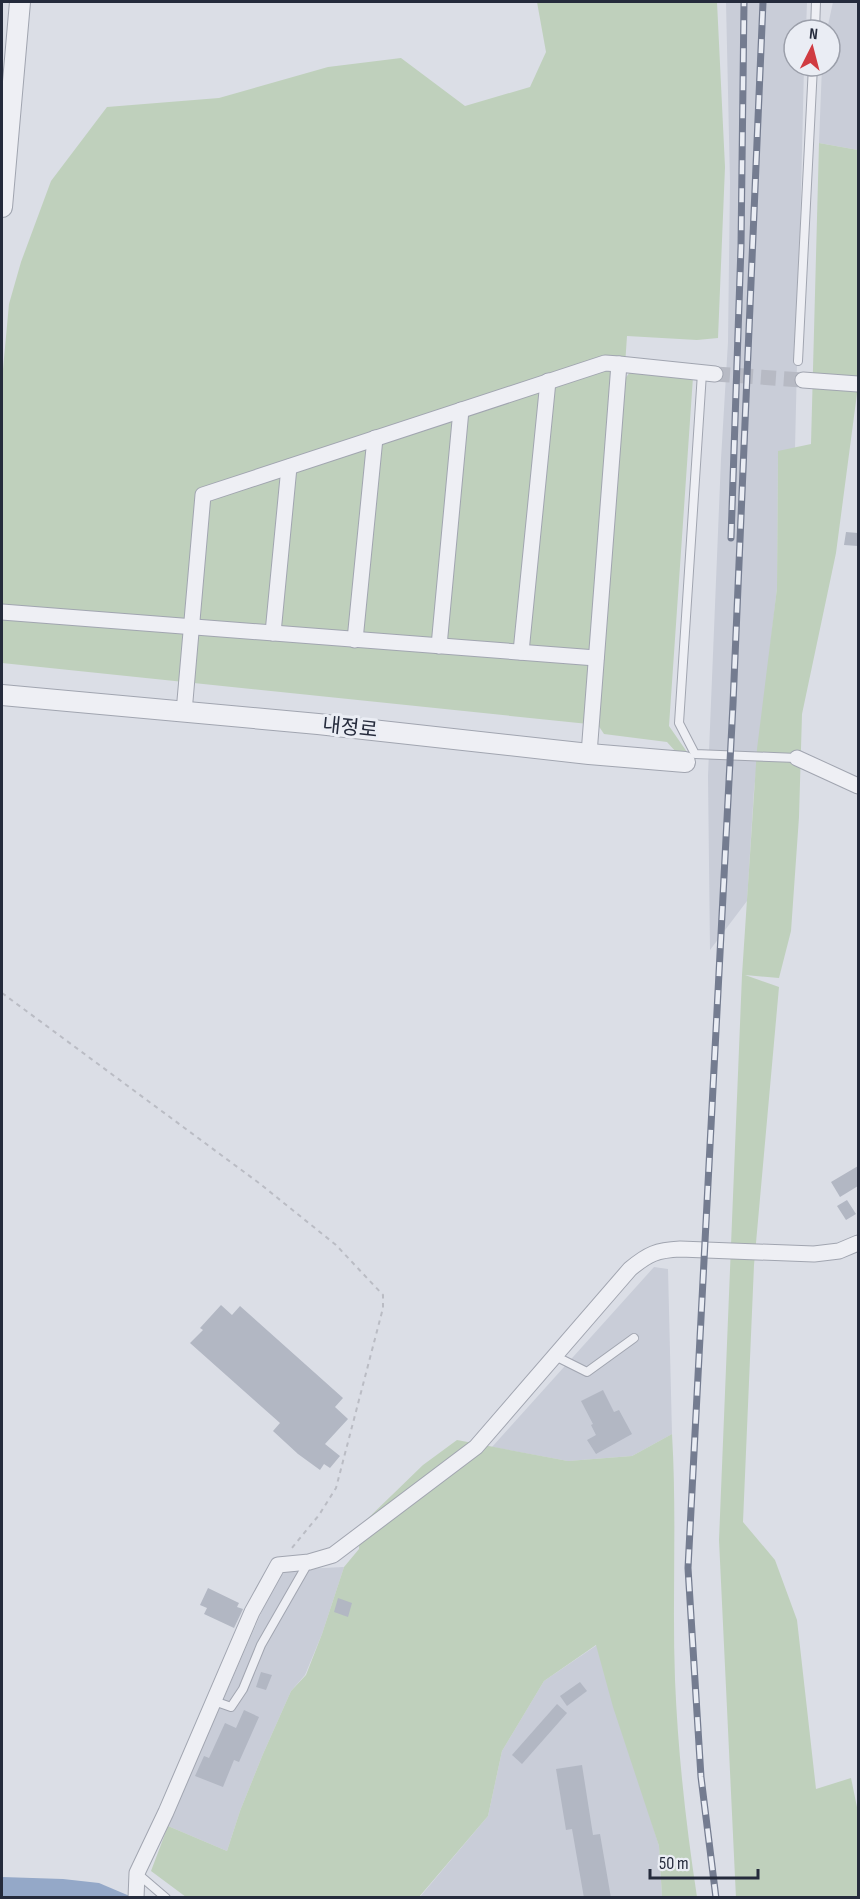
<svg xmlns="http://www.w3.org/2000/svg" width="860" height="1899" font-family="'Sofia Sans Condensed','Noto Sans KR',sans-serif">
<style>
.built{fill:#c9cdd8}
.green{fill:#bfd0bc}
.water{fill:#94a8c8}
.building{fill:#b2b7c3}
.lines{fill:none;stroke-linecap:round;stroke-linejoin:round}
.minor-tunnel{stroke:#b7bac4;stroke-width:15;stroke-dasharray:15 8;stroke-linecap:butt}
.service-casing{stroke:#a1a5b0;stroke-width:10}
.minor-casing{stroke:#a1a5b0;stroke-width:17}
.tertiary-casing{stroke:#a1a5b0;stroke-width:22}
.path{stroke:#babcc4;stroke-width:2;stroke-dasharray:4.5 4.5;stroke-linecap:butt}
.service{stroke:#eeeff4;stroke-width:8}
.minor{stroke:#eeeff4;stroke-width:15}
.tertiary{stroke:#eeeff4;stroke-width:20}
.rail-casing{stroke:#747c90;stroke-width:7}
.rail{stroke:#eaedf4;stroke-width:4.5;stroke-dasharray:14;stroke-linecap:butt}
.labels{text-anchor:middle;stroke-width:6;stroke-linejoin:round;paint-order:stroke}
.street-label{font-size:20px;fill:#252b3c;stroke:#eaedf4}
</style>
<rect width="100%" height="100%" fill="#dbdee6"/>
<g class="built">
<path d="M726 2H807L806 30H794V66H804L795 449 778 452 777 588 754 790 747 901 710 950 708 776 721 459 728 342 730 182Z"/>
<path d="M833 2H858V150L819 143 822 66H830V30H827Z"/>
<path d="M654 1267 668 1269 672 1434 632 1456 568 1461 492 1447Z"/>
<path d="M344 1567 322 1634 305 1675 291 1691 263 1754 240 1811 227 1851 168 1826 280 1570Z"/>
<path d="M597 1645 659 1846 662 1897 419 1898 488 1816 502 1751 544 1681Z"/>
</g>
<g class="green">
<path d="M537 2H717L725 167 718 338 697 340 627 336 624 380 630 372 693 377 669 726 687 752H676L667 742 604 734 598 725 2 663V380L9 304 21 262 51 181 107 107 219 98 328 67 401 58 465 106 530 87 546 52Z"/>
<path d="M819 143 858 150V386L836 553 802 714 799 817 791 931 779 978 745 975 779 987 754 1265 743 1522 775 1560 797 1620 816 1789 851 1778 858 1812V1897L736 1898 719 1540 742 975 757 749 777 588 778 451 811 444Z"/>
<path d="M672 1434C677 1516 672 1598 675 1680 678 1753 686 1825 697 1897H662L659 1846 613 1707 596 1645 544 1681 502 1751 488 1816 419 1897H186L151 1871 168 1826 227 1851 240 1811 263 1754 291 1691 306 1675 322 1634 344 1567 359 1549V1527L423 1465 457 1440 568 1461 632 1456Z"/>
</g>
<path class="water" d="M2 1877 63 1879 99 1883 132 1897 2 1898Z"/>
<g class="building">
<path d="M846 532 858 533V546L844 545Z"/>
<path d="M858 1166V1186L840 1197 831 1182Z"/>
<path d="M847 1200 856 1214 846 1220 837 1206Z"/>
<path d="M221 1305 232 1315 240 1306 343 1398 335 1407 348 1419 325 1444 340 1456 330 1468 324 1464 320 1470 298 1454 273 1431 280 1423 190 1343 203 1330 200 1328Z"/>
<path d="M603 1390 614 1412 619 1410 632 1434 596 1454 587 1440 596 1435 591 1425 593 1424 581 1401Z"/>
<path d="M208 1588 239 1603 237 1607 243 1609 234 1628 204 1614 207 1608 200 1605Z"/>
<path d="M338 1598 352 1603 348 1617 334 1612Z"/>
<path d="M261 1672 272 1675 266 1690 256 1687Z"/>
<path d="M580 1682 587 1691 567 1706 560 1696Z"/>
<path d="M557 1704 567 1713 522 1764 512 1755Z"/>
<path d="M244 1710 259 1717 239 1762 234 1760 223 1787 195 1776 204 1756 209 1758 225 1723 236 1728Z"/>
<path d="M582 1765 593 1835 600 1834 611 1898H584L572 1829 566 1830 556 1769Z"/>
</g>
<g class="lines">
<path class="minor-tunnel" d="M715 374 803 380"/>
<g class="service-casing">
<g id="service">
<path d="M815 30 816 2"/>
<path d="M798 361 813 66"/>
<path d="M702 373 679 723 695 754 797 758"/>
<path d="M555 1356 587 1372 634 1338"/>
<path d="M214 1701 231 1707 243 1689 261 1645 308 1563"/>
<path d="M138 1874 166 1898"/>
</g>
</g>
<g class="minor-casing">
<g id="minor">
<path d="M619 364 715 374"/>
<path d="M803 380 858 384"/>
<path d="M2 612 596 658"/>
<path d="M273 633 289 467"/>
<path d="M355 640 375 438"/>
<path d="M439 646 461 410"/>
<path d="M521 652 548 381"/>
<path d="M184 712 203 495 605 363 619 364 589 754"/>
<path d="M797 758 858 786"/>
<path d="M136 1898 137 1873 166 1812 252 1612 278 1565 309 1562 333 1555 476 1447 630 1269C648 1254 657 1250 680 1249L814 1254 839 1251 858 1243"/>
</g>
</g>
<g class="tertiary-casing">
<g id="tertiary">
<path d="M2 207 20 2"/>
<path d="M2 695 318 724 589 754 685 762"/>
</g>
</g>
<path class="path" d="M2 993 259 1183 336 1245 383 1295V1308L336 1488 319 1515 291 1549"/>
<use href="#service" class="service"/>
<use href="#minor" class="minor"/>
<use href="#tertiary" class="tertiary"/>
<g class="rail-casing">
<g id="rail">
<path d="M731 538 741 246 744 2"/>
<path d="M716 1898 701 1777 688 1568 733 704 763 2"/>
</g>
</g>
<use href="#rail" class="rail"/>
</g>
<g class="labels">
<g class="street-label">
<text transform="translate(350 727) rotate(6)" y="7">내정로</text>
</g>
</g>
<rect width="860" height="1899" fill="none" stroke="#252b3c" stroke-width="6"/>
<g transform="translate(812 48) rotate(6)"><circle r="28" fill="#eaedf4" stroke="#9b9faa" stroke-width="1.5"/>
<path d="M0-4.5L10 22L0 15L-10 22Z" fill="#d03b41"/>
<text y="-9" font-size="16" font-weight="bold" text-anchor="middle" fill="#252b3c">N</text>
</g>
<path d="M650 1869v9h108v-9" fill="none" stroke="#252b3c" stroke-width="3"/>
<text x="659" y="1869" font-size="18" fill="#252b3c" stroke="#eaedf4" stroke-width="4.5" paint-order="stroke">50 m</text>
</svg>
